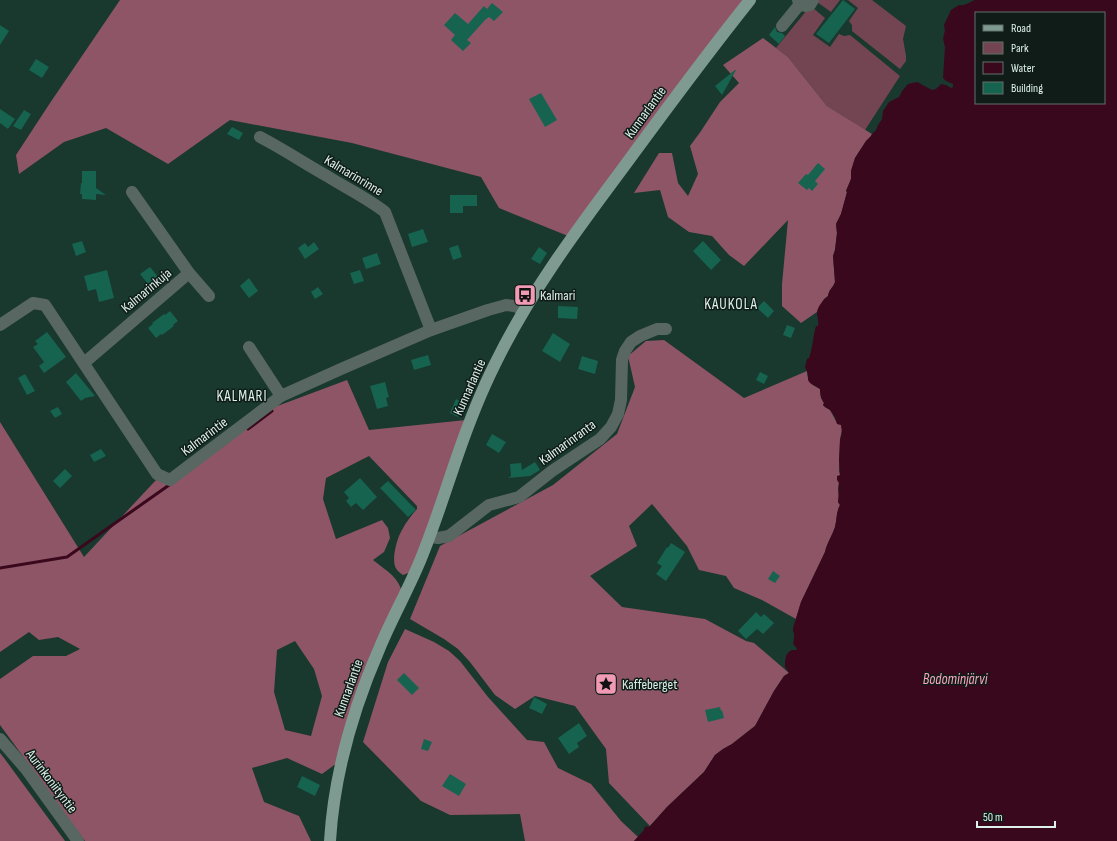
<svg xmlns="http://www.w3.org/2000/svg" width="1117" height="841" font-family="'Sofia Sans Condensed',sans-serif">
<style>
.green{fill:#734553}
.forest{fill:#8e5566;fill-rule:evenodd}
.water{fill:#3a081d;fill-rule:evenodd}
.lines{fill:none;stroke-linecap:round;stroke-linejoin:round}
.stream{stroke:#3a081d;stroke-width:3}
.building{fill:#166350}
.minor{stroke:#596762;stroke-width:12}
.major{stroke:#7f9b91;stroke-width:12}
.labels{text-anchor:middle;stroke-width:3;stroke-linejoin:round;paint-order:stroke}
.street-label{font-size:14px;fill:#def0ea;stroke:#0f1c18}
.poi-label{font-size:14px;fill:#def0ea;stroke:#0f1c18;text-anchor:start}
.neighbourhood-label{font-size:15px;letter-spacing:1px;fill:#def0ea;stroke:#0f1c18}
.water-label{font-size:15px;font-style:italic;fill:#fca4be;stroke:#0f1c18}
</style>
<rect width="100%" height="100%" fill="#19382e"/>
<g class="green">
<path d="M817 0H840L831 12 817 2Z"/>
<path d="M848 0H872L906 26 903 39 906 56V61L900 69 852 31V25L849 21 858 8Z"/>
<path d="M813 8 825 18 813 35 830 47 839 34 844 36 850 35 900 76 865 130 827 106 788 57 776 48 807 10Z"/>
</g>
<g class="forest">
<path d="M120 0H743L568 236 499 208 481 177 352 143 230 120 168 164 106 128 64 142 19 174 16 155 50 103Z"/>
<path d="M763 38 788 57 827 106 872 134 871 136 866 141 855 158 851 171V179L846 191 847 192 841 214 836 224 837 233 835 250 833 256 835 282C833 288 829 289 828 296L824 299 817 312 801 323 782 306V284L788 220 744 266 729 255 712 236 689 232 668 217 660 190 634 193 659 153H672L678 183 688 196 698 174 690 146 701 131 720 102 739 83 723 65Z"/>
<path d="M664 340 744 398 807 371C807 373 807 375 808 378 809 384 815 386 820 389L821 398 824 403 823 405 825 407 830 410 837 423 841 425 842 429 840 440 839 471 840 475 838 489 839 496 838 502 840 505C836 512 837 520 835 527 832 536 827 543 825 552L801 602 796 619 762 600 734 588 726 576 699 570 687 546 652 504 629 526 637 546 590 576 622 607 705 619 746 641 754 643 789 673 784 676 774 691 755 726 732 744 723 749 715 755 704 772 667 807 650 826 609 783 606 749 575 706 535 696 515 709 495 695 470 662 458 649 444 639 410 619 440 546 553 485 617 434 635 387 628 356 646 341Z"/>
<path d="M347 380 369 430 466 420 411 572 403 575C400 573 396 570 395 566 392 557 397 538 402 530 406 522 411 516 417 509V506L369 456 326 478 323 499 336 539 382 520 388 528 390 538 384 552 373 560C385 570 398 576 402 592L337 763 322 774 287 758 252 768 264 802 299 816 311 841H85L0 725V679L33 656H66L80 649 58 637 39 640 29 632 0 652V422L84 557 156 480 175 482 272 408ZM295 641 314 669 322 696 311 736 285 730 274 692 277 650Z"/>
<path d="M405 629 434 642 449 651 460 661 488 697 527 740 544 742 558 768 591 784 621 821 638 837 634 841H525L520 814 450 815 421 801 363 742 388 662Z"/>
<path d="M0 753 4 758 65 841H0Z"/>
</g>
<path class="water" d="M975 0H1117V841H634L644 830V828L646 826 649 827 650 826 667 807 704 772 715 755 723 749 732 744 755 726 774 691 784 676 789 673 785 667C785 660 785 653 792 650H796L797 649 796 647 793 644C794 641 795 634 793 631V628L801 602 825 552C827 543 832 536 835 527 837 520 836 512 840 505L838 502C839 495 838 489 839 483L837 480V476L840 475 839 460 840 440 842 432 841 425 837 424 835 417 833 415V414L830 410 825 407 823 405 824 403C821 398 820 395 820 389L810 383 808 380V374L805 367 807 359 809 358C813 347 813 336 816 326H818C819 321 817 317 817 313 817 307 824 299 828 296 829 289 833 288 835 282L833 256 835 250 837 233 836 224 841 214 847 192 846 191 851 179V171L855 158 866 141 871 136 872 134 876 130 878 125 882 119 883 111 889 102 899 97 902 91 908 84 917 82 932 90 936 89 941 84 946 85 951 88 953 87V84L946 81 943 78 945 47 943 39 945 30 944 25 951 10 959 5C966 6 969 2 975 0ZM976 13H1104V103H976Z"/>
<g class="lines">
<g class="stream">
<path d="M248 429 272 411"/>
<path d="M0 568 67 557 172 483"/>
</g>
</g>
<g class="building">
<path d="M843 0 855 9 829 43 816 34Z"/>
<path d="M492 3 503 12 494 21 489 17 485 20 467 40 471 43 463 51 451 40 455 35 444 25 455 13 468 24 484 6 487 9Z"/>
<path d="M0 25 9 31 0 45Z"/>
<path d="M775 27 777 32 782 33 785 36 779 44 769 35Z"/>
<path d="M36 59 49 67 42 78 29 70Z"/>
<path d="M735 70H736L722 95 715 86Z"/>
<path d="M541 93 557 120 545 127 529 99Z"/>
<path d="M0 109 15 119 8 129 0 123Z"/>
<path d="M24 110 31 114 21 130 13 126Z"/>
<path d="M232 127 243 133 239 140 227 134Z"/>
<path d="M818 163 825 169 815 181 818 184 812 191 809 188 807 190 798 183 806 174 808 175Z"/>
<path d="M82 171H96V188L106 195 96 194V200L82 199V194H80L81 183H82Z"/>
<path d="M450 195H477V206H463V213H450Z"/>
<path d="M423 229 428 242 412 247 408 234Z"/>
<path d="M82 241 86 252 76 256 72 244Z"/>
<path d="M703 241 721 260 711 270 693 251Z"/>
<path d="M314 242 319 249 305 259 298 248 305 243 308 247Z"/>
<path d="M458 245 462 257 453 260 449 248Z"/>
<path d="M539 247 547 253 540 264 531 259Z"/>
<path d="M377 253 381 264 366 269 362 258Z"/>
<path d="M150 267 162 282 152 289 140 274Z"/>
<path d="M107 270 114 298 99 302 96 289 88 291 84 276Z"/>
<path d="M360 270 364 281 354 284 350 273Z"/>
<path d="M249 278 258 291 249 298 240 286Z"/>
<path d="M318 287 323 294 315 299 311 292Z"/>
<path d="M764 301 774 311 768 318 757 308Z"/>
<path d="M558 306 578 307 577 319 558 318Z"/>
<path d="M170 311 178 321 173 325 174 326 162 335 161 334 156 338 148 328 153 324 152 323 164 314 165 315Z"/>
<path d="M787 325 795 328 791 338 783 335Z"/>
<path d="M47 332 66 357 44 373 39 366 44 362 33 347 38 344 35 341Z"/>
<path d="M553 333 570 344 560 362 542 351Z"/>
<path d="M428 355 431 365 414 370 411 360Z"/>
<path d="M582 356 598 361 595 374 578 369Z"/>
<path d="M760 372 768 376 764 384 756 380Z"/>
<path d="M76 373 95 396 85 398 81 401 66 382Z"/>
<path d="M25 374 35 391 27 395 18 378Z"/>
<path d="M385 382 389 397 386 398 388 406 377 409 370 386Z"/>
<path d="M456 399 464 403 458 417 450 413Z"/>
<path d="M58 407 62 414 55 418 50 411Z"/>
<path d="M492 434 506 442 499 453 486 445Z"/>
<path d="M101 449 106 456 94 462 90 455Z"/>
<path d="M535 462 540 470 530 476 508 478 511 476 510 464 521 463 522 470Z"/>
<path d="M65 469 72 476 60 488 53 481Z"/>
<path d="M360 478 377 497 363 510 356 503 351 507 346 501 349 498 344 492Z"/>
<path d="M388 481 416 510 408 517 380 488Z"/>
<path d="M671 543 685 552 666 581 656 574 662 566 657 563 667 547 668 548Z"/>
<path d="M773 571 780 576 775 583 768 579Z"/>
<path d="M756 612 761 617 764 614 774 623 763 634 757 629 746 639 738 631Z"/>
<path d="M404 673 419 688 412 695 397 680Z"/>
<path d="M534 697 547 704 542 714 529 708Z"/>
<path d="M720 707 721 711 722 710 724 718 708 722 705 710Z"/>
<path d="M579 723 587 736 577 743 579 747 569 754 558 738Z"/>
<path d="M424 739 432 742 428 751 421 749Z"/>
<path d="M450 774 466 784 459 796 442 786Z"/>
<path d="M302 776 320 785 315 796 297 787Z"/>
</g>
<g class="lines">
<g class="minor">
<path d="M798 0 800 4 805 6 810 5 813 0"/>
<path d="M782 26 800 4"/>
<path d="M260 137C283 149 304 163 327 176 346 188 367 198 385 212L431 330"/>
<path d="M189 273 209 296"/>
<path d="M0 325 33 303 45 305 157 474 170 480 281 396 341 369 431 330 488 310 506 305 514 306 524 310"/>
<path d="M249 347 281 396"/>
<path d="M84 363 189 273 132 192"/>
<path d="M430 537 438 538 449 536 489 505 519 497 552 471 600 439 611 427 618 414 621 400 622 360 625 351 631 342 640 336 657 329H666"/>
<path d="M0 739 26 769 78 841"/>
</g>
<path class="major" d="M330 841C334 774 353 709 380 647 392 618 408 590 420 561 434 527 445 492 457 457 468 425 480 394 495 364 529 294 576 231 623 168 664 112 706 55 750 0"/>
</g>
<defs>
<g id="bus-square" transform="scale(1.15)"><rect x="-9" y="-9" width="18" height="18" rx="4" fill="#f19ab4" stroke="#0f1c18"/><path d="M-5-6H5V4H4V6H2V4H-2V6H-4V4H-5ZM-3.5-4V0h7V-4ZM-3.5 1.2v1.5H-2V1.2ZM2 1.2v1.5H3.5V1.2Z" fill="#111"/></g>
<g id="sight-square" transform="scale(1.15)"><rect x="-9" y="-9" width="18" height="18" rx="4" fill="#f19ab4" stroke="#0f1c18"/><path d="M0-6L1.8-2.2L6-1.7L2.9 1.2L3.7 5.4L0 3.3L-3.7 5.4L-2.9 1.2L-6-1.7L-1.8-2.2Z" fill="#111"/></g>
</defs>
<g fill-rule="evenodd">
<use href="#bus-square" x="525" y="295"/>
<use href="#sight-square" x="606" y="684"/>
</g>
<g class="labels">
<g class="street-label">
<text transform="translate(645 112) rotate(-54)" y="5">Kunnarlantie</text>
<text transform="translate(354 175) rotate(31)" y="5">Kalmarinrinne</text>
<text transform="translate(146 290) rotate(-40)" y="5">Kalmarinkuja</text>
<text transform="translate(469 387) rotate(-66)" y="5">Kunnarlantie</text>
<text transform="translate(204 436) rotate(-37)" y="5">Kalmarintie</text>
<text transform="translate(567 442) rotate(-36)" y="5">Kalmarinranta</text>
<text transform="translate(348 688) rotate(-70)" y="5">Kunnarlantie</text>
<text transform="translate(52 781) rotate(53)" y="5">Aurinkoniityntie</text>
</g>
<g class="poi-label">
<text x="540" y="300">Kalmari</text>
<text x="622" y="689">Kaffeberget</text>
</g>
<g class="neighbourhood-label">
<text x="731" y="309">KAUKOLA</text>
<text x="242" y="401">KALMARI</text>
</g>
<g class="water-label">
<text x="955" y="684">Bodominjärvi</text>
</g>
</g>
<rect x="975" y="12" width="130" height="92" fill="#0f1c18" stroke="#62716c"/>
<rect x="983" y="25" width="20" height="6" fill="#7f9b91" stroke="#62716c"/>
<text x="1011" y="32" font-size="12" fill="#def0ea">Road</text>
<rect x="983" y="42" width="20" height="12" fill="#734553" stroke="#62716c"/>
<text x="1011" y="52" font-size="12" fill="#def0ea">Park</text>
<rect x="983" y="62" width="20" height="12" fill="#3a081d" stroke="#62716c"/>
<text x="1011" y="72" font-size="12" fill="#def0ea">Water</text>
<rect x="983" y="82" width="20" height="12" fill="#166350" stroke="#62716c"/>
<text x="1011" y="92" font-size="12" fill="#def0ea">Building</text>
<path d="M977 821v6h78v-6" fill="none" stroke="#def0ea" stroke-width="2"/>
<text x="983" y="821" font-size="12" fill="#def0ea" stroke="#0f1c18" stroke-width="3" paint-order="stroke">50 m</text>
</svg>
